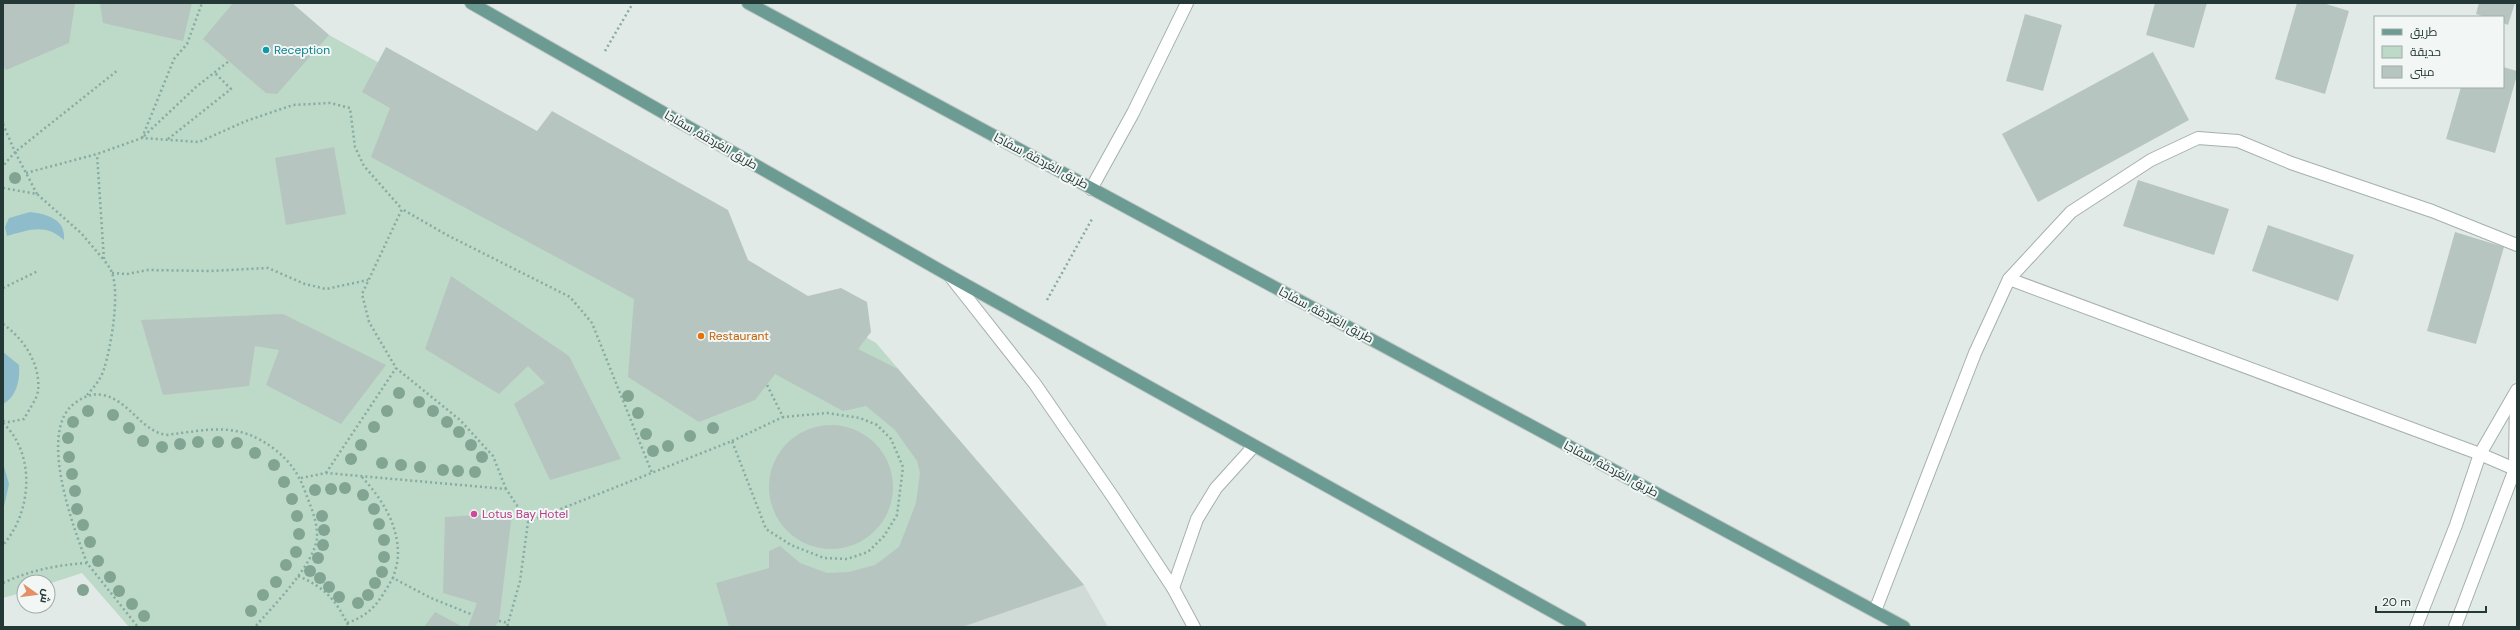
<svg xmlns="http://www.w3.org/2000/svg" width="2520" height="630" font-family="'DM Sans',Cairo,sans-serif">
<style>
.built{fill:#d0dad6}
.green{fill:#bdd9c7}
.water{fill:#8fbcca}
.building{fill:#b7c5c0}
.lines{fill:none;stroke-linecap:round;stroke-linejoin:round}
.minor-casing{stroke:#a5b1ae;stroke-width:14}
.tertiary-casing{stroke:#a5b1ae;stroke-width:14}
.primary-casing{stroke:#bdc4c2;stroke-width:14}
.path{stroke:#85aba2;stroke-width:2.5;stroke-dasharray:2 3;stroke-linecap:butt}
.minor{stroke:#fff;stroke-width:12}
.tertiary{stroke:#fff;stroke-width:12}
.primary{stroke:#6b9b93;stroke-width:12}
.tree{fill:#81a592}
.culture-dot{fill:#0f9aa8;stroke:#f2f7f5;stroke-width:1.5}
.food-dot{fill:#e8710a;stroke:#f2f7f5;stroke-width:1.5}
.hotel-dot{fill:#d1479c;stroke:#f2f7f5;stroke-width:1.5}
.labels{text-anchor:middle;stroke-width:4;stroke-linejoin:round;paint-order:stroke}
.culture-label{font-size:12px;fill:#0d838f;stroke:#f2f7f5;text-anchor:start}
.street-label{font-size:12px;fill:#243935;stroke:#f2f7f5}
.food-label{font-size:12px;fill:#c56008;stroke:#f2f7f5;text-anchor:start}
.hotel-label{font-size:12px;fill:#b23c85;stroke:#f2f7f5;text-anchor:start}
</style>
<rect width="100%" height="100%" fill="#e2eae7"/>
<path class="built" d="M1084 585 1108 627H962Z"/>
<path class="green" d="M3 3H292L329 35 707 245 876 343 1084 585 962 627H129L82 573 48 584V582H24V592L3 598Z"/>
<g class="water">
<path d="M30 212C47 214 66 219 64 240 45 223 29 230 7 236L5 227 9 218Z"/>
<path d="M3 352 19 365C20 380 17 396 3 404Z"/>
<path d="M3 463 9 484 3 511Z"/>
</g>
<g class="building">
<path d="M3 3H75L69 43 6 70 3 66Z"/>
<path d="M100 3H192L183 41 103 23Z"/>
<path d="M233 3H292L329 35 277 94 266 93 203 39Z"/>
<path d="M2155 3H2207L2194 48 2146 35Z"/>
<path d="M2297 3H2323L2349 11 2325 94 2275 79Z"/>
<path d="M2479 3H2515L2508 25 2503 23V17H2485L2476 14Z"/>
<path d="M2025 14 2062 25 2043 91 2006 81Z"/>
<path d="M386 47 537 131 552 111 728 210 748 260 808 296 841 288 867 302 871 332 858 349 898 369 1084 585 962 627H729L716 583 769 568V551L780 546 800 563 827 573 849 572 875 565 899 547 916 503 920 473 917 461 895 430 866 406 843 411 775 374 755 400 699 422 628 377 634 299 371 157 390 108 362 92Z"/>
<path d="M2153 52 2189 120 2038 202 2002 134Z"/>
<path d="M2503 67 2517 71V75L2495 153 2446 139 2461 87H2503Z"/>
<path d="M334 147 346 214 286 225 275 158Z"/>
<path d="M2138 180 2229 209 2214 255 2123 226Z"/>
<path d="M2268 225 2354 255 2338 301 2252 271Z"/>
<path d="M2455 232 2504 247 2476 344 2427 331Z"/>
<path d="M451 276 569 356 621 459 550 480 514 404 545 383 528 366 499 394 425 349Z"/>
<path d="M283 314 386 365 341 424 266 385 279 350 255 346 249 386 163 395 141 320Z"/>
<circle cx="831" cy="487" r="62"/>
<path d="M512 513 499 621 495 627H468L477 603 443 593 445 517Z"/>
<path d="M435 612 463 627H424Z"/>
</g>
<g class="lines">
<g class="minor-casing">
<g id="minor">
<path d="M1091 189 1133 113 1187 3"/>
<path d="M2009 279 2071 212 2151 160 2198 138 2238 141 2291 163 2432 211 2517 245"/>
<path d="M1875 611 1975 353 2009 279 2480 454 2517 470"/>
<path d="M2416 627 2456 525 2480 454 2517 390"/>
<path d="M2455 627 2515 469 2516 393"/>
</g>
</g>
<g class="tertiary-casing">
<g id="tertiary">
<path d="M950 276 1035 384 1113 497 1173 588 1194 627"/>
<path d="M1173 588 1197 519 1216 488 1254 446"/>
</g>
</g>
<g class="primary-casing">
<g id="primary">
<path d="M471 3 950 276 1580 627"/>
<path d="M748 3 1904 627"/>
</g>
</g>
<g class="path">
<path d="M605 51 633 3"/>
<path d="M3 124 15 152 3 166"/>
<path d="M144 136 196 87 229 61"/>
<path d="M142 138 174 59 187 44 202 3"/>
<path d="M168 139 231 89 214 72"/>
<path d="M26 173 97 154 142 138 199 142 246 121 293 105 330 103 350 108 355 147 364 166 402 209"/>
<path d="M3 188 37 194 81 233 104 260"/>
<path d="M37 194 15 152 118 70"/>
<path d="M112 273 127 274 148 270 210 271 268 268 305 284 326 289 368 280"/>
<path d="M3 288 38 271"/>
<path d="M1047 300 1092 219"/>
<path d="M3 324C23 338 41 364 38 391 37 399 28 411 24 419L9 422 3 421"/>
<path d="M87 395C94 387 101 379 104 369 111 347 120 295 112 273 111 269 107 264 104 260L97 154"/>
<path d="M3 423C36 454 32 512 3 545"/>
<path d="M732 441 783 417 767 385"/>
<path d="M326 473 396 368"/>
<path d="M362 477C381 498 398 523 398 554 398 562 395 571 393 578L431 598 473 615"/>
<path d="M301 478 326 473 506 489 528 522 520 581 507 627"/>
<path d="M506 489 493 456 460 420 396 368 369 322 362 294 402 209 447 235 570 297 592 323 652 473"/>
<path d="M528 522 732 441 766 529 791 545 824 558 847 559 868 552 884 536 897 515 903 467 891 439 877 425 860 418 827 413 783 417"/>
<path d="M87 563C73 527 37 430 75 403 85 396 92 393 103 395 130 401 140 430 166 435 209 430 236 421 273 448 290 461 299 474 306 494 311 507 318 523 317 538 314 565 273 606 255 627"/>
<path d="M298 576C326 588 336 600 349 627"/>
<path d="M3 583C31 570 57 565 87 563L138 627"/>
<path d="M499 621 509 623"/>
<path d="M347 623C373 614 379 601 393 578"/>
</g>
<use href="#minor" class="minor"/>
<use href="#tertiary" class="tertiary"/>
<use href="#primary" class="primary"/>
</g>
<g class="tree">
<circle cx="15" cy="178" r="6"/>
<circle cx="399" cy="393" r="6"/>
<circle cx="628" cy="396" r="6"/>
<circle cx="419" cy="402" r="6"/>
<circle cx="88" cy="411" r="6"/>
<circle cx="387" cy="411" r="6"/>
<circle cx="433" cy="411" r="6"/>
<circle cx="638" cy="413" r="6"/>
<circle cx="113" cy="415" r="6"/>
<circle cx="73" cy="422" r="6"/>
<circle cx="447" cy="422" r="6"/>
<circle cx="374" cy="427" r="6"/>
<circle cx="129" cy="428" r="6"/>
<circle cx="713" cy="428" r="6"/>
<circle cx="459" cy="432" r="6"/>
<circle cx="646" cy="434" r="6"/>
<circle cx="690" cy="436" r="6"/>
<circle cx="68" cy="438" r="6"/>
<circle cx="143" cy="441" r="6"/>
<circle cx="198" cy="442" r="6"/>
<circle cx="218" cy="442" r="6"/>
<circle cx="237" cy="443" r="6"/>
<circle cx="180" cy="444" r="6"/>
<circle cx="361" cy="445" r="6"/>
<circle cx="471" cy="445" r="6"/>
<circle cx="668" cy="446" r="6"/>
<circle cx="162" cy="447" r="6"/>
<circle cx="653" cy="451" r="6"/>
<circle cx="255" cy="453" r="6"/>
<circle cx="69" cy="457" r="6"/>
<circle cx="482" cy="457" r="6"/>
<circle cx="351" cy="459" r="6"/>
<circle cx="382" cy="463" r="6"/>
<circle cx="274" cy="465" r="6"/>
<circle cx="401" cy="465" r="6"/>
<circle cx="420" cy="467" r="6"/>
<circle cx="443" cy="470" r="6"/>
<circle cx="458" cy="471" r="6"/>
<circle cx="475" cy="472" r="6"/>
<circle cx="72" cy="474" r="6"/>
<circle cx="284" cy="482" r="6"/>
<circle cx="345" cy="488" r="6"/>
<circle cx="331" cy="489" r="6"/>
<circle cx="315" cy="490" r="6"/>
<circle cx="75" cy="491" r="6"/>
<circle cx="363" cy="495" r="6"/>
<circle cx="292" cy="499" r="6"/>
<circle cx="77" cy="509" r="6"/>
<circle cx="374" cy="509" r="6"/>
<circle cx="297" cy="516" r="6"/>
<circle cx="322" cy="516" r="6"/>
<circle cx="379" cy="524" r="6"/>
<circle cx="83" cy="525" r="6"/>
<circle cx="324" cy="530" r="6"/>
<circle cx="299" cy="534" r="6"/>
<circle cx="384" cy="540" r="6"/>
<circle cx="90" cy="542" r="6"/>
<circle cx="323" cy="545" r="6"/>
<circle cx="296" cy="552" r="6"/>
<circle cx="384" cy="557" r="6"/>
<circle cx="318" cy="558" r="6"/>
<circle cx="98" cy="561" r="6"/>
<circle cx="286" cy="565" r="6"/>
<circle cx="310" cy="571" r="6"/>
<circle cx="382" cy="572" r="6"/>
<circle cx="110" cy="577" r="6"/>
<circle cx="320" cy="578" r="6"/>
<circle cx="276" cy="582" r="6"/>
<circle cx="375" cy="583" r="6"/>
<circle cx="329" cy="587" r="6"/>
<circle cx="83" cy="590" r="6"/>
<circle cx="119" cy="591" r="6"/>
<circle cx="263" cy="595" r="6"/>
<circle cx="368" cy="595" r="6"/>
<circle cx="339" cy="597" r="6"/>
<circle cx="358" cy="603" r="6"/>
<circle cx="132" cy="604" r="6"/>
<circle cx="251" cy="611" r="6"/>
<circle cx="144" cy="616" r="6"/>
</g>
<circle class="culture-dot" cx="266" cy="50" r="4"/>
<circle class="food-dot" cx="701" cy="336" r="4"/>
<circle class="hotel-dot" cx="474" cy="514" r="4"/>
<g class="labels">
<g class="culture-label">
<text x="274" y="54">Reception</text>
</g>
<g class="street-label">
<text transform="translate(711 140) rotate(30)" y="4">طريق الغردقة, سفاجا</text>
<text transform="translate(1041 161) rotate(28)" y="4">طريق الغردقة, سفاجا</text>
<text transform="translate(1326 315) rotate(28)" y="4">طريق الغردقة, سفاجا</text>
<text transform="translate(1611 469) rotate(28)" y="4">طريق الغردقة, سفاجا</text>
</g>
<g class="food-label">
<text x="709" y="340">Restaurant</text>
</g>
<g class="hotel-label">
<text x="482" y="518">Lotus Bay Hotel</text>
</g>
</g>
<rect width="2520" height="630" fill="none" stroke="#243935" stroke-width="8"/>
<rect x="2374" y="16" width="130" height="72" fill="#f2f7f5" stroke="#a0aba8"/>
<rect x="2382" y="29" width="20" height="6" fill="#6b9b93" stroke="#a0aba8"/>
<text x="2410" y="36" font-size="12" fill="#243935">طريق</text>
<rect x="2382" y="46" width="20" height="12" fill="#bdd9c7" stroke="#a0aba8"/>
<text x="2410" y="56" font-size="12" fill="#243935">حديقة</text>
<rect x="2382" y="66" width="20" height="12" fill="#b7c5c0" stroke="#a0aba8"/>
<text x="2410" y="76" font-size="12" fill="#243935">مبنى</text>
<g transform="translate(36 594) rotate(104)"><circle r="19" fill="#f2f7f5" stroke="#a0aba8"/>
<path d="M0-3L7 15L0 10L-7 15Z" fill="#e38f67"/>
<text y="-6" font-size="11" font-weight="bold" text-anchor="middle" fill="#243935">ش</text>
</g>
<path d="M2376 606v6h110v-6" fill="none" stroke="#243935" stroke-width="2"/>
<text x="2382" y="606" font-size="12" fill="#243935" stroke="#f2f7f5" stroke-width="3" paint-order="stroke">20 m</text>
</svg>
